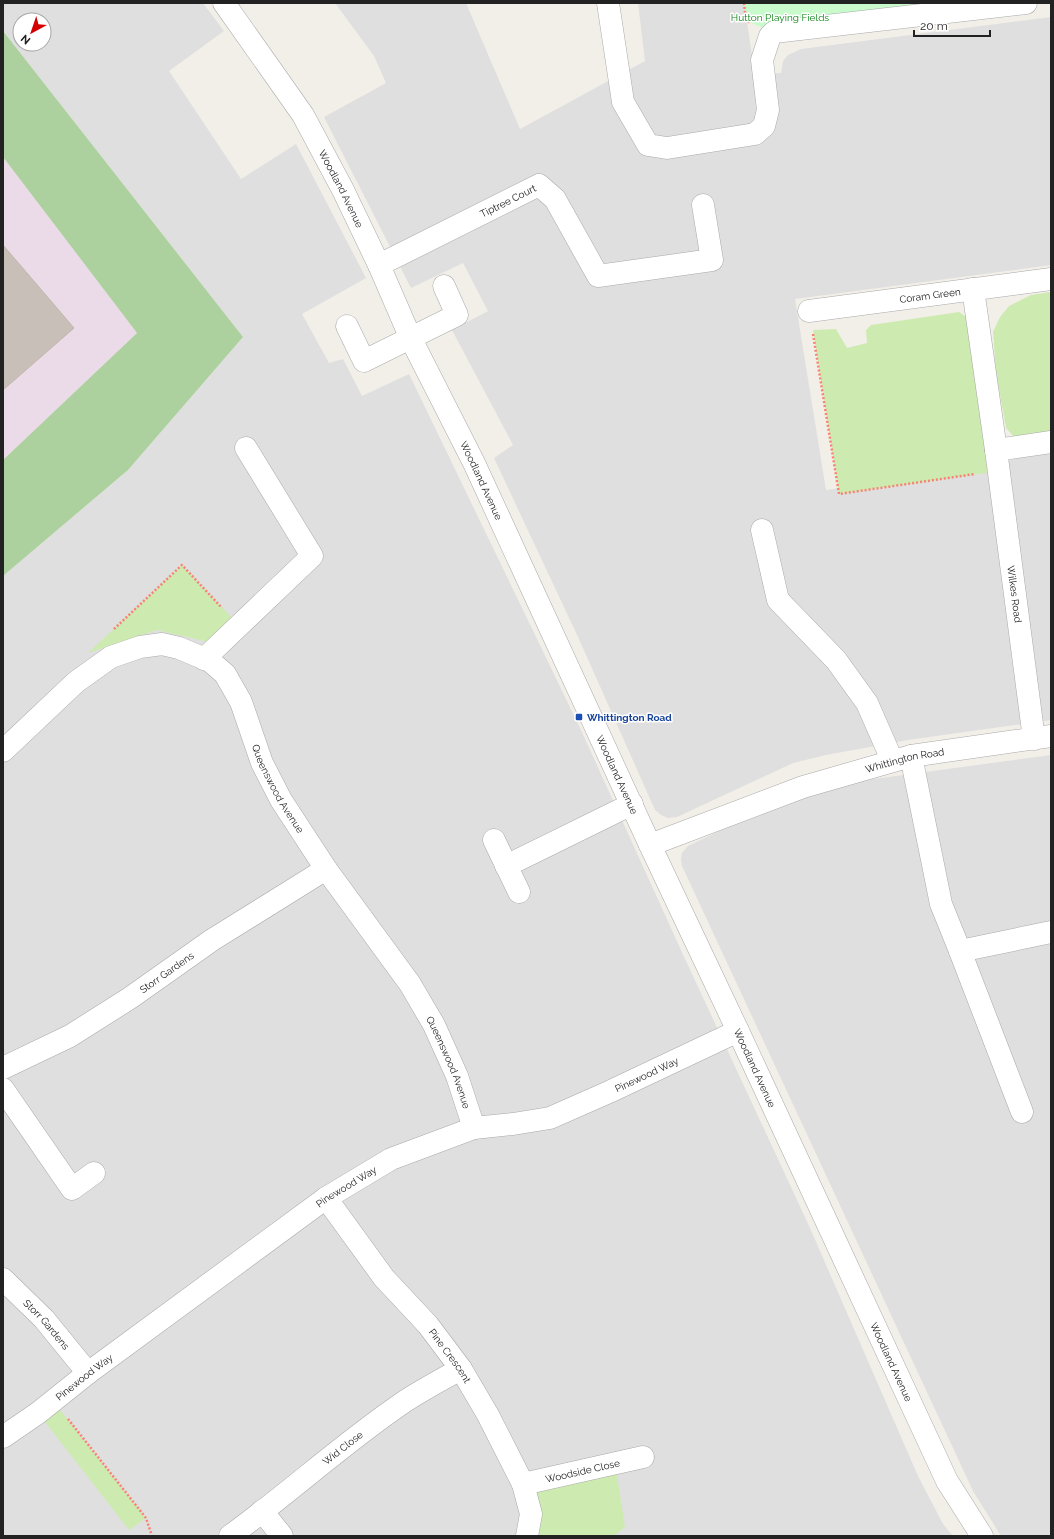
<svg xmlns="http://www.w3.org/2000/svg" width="1054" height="1539" font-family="Raleway,sans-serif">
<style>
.residential{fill:#e0dfdf;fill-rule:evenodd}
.industrial{fill:#ebdbe8}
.grass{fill:#cdebb0}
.forest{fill:#add19e}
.park{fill:#c8facc}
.building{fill:#c7bfb8;stroke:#c4b6ab}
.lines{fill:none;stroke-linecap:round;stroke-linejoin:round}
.minor-casing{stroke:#a9a9a9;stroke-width:23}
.path{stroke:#fa8072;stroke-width:2.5;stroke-dasharray:2 2;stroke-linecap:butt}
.minor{stroke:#fff;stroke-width:22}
.transit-dot{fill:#1a4fb4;stroke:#fff;stroke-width:1.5}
.labels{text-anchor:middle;stroke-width:3;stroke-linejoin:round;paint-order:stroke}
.park-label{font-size:10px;fill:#0c8416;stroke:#fff}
.street-label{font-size:10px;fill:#222;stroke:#fff}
.transit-label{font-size:10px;font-weight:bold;fill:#164399;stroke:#fff;text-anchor:start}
</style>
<rect width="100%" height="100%" fill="#f2efe9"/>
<g class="residential">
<path d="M3 3H203L224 31 169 71 241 179 296 144 366 278 302 314 329 363 343 359 362 396 409 374 581 730 680 948 810 1228 918 1476 943 1524 953 1536H3V576L128 470 243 337 3 31ZM20 20H44V44H20Z"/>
<path d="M335 3H466L520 129 645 61 638 3H744L755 75 781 73 783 61 788 55 801 49 1051 17V265L795 299 826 490 977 469 1030 455 1051 453V720L908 740 826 755 793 763 677 817 668 818 661 815 655 810 578 637 494 458 513 445 452 330 488 311 463 263 411 288 324 117 386 83 374 56Z"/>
<path d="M1051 755V1536H1001L973 1491 682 866 681 859 682 853 688 846 763 810 844 783Z"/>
</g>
<path class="industrial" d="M3 157 137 333 3 460Z"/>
<g class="grass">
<path d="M1051 292V442L1015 438 1006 428 996 373 993 332 1000 317 1009 306 1031 295Z"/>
<path d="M959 312 972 321 993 472 839 494 813 330 836 329 847 348 867 343 866 330 871 325Z"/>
<path d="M182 565 233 619 208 642 157 630 88 653Z"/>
<path d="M53 1401 146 1518 129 1530 38 1413Z"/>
<path d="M615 1463 625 1527 614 1536H527L523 1484Z"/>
</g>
<path class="forest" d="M3 31 243 337 128 470 3 576V460L137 333 3 157Z"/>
<path class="park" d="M744 3H1026L774 32 746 21Z"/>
<path class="building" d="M3 245 74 328 3 390Z"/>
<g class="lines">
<g class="minor-casing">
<g id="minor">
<path id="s1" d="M224 3 303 115 343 190 379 265 411 339 474 463 650 845 738 1031 947 1481 982 1536"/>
<path d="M608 3 623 102 648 145 667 148 755 134 764 126 768 110 762 60 770 36 774 32 1026 3"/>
<path id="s2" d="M379 265 539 185 555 199 598 276 712 260 703 205"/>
<path id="s3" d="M973 289 996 450 1034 739"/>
<path id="s4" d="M809 311 1051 279"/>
<path d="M347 326 364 361 457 315 444 286"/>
<path d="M996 450 1051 442"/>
<path d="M762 530 778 600 836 660 867 703 892 760"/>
<path d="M204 659 312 556 246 448"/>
<path id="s5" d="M3 751 76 682 111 657 140 647 162 644 179 648 210 661 225 674 241 702 262 763 281 800 326 869 410 984 434 1025 457 1076 474 1128"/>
<path d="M911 756 941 904 960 951 1051 932"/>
<path d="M494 840 519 892"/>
<path id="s6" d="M650 845 803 787 911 756 1051 736"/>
<path d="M506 866 632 804"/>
<path d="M960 951 1022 1112"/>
<path id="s7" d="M3 1068 70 1036 130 998 212 940 326 869"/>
<path d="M3 1089 72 1189 94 1173"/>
<path id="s8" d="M326 1198 384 1278 428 1325 461 1369 488 1415 523 1484 531 1514 527 1536"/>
<path id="s9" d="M3 1279 44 1319 88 1373"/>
<path id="s10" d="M3 1437 38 1413 88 1373 326 1198 391 1159 474 1128 513 1124 550 1118 609 1092 738 1031"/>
<path id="s11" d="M523 1484 643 1457"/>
<path d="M262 1511 282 1536"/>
<path id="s12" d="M230 1536C288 1494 341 1445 401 1404 420 1391 441 1380 461 1369"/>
</g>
</g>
<g class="path">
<path d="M744 3 746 21 751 23"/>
<path d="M813 334 839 494 975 474"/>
<path d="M114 629 182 565 222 608"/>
<path d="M68 1419 146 1518 152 1536"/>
</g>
<use href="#minor" class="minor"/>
</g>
<rect class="transit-dot" x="575" y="713" width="8" height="8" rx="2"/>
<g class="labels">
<g class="park-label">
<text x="780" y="21">Hutton Playing Fields</text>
</g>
<g class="street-label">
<text dy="4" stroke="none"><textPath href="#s1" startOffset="220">Woodland Avenue</textPath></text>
<text dy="4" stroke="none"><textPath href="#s2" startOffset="144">Tiptree Court</textPath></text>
<text dy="4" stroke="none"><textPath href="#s4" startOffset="122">Coram Green</textPath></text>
<text dy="4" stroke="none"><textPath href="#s1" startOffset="544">Woodland Avenue</textPath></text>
<text dy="4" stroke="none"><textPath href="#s3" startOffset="308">Wilkes Road</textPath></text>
<text dy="4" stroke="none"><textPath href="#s6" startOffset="269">Whittington Road</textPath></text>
<text dy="4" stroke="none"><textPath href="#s1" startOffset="868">Woodland Avenue</textPath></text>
<text dy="4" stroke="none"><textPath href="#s5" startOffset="394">Queenswood Avenue</textPath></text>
<text dy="4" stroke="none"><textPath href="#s7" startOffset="190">Storr Gardens</textPath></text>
<text dy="4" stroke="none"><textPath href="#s5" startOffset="718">Queenswood Avenue</textPath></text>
<text dy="4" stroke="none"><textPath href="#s1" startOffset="1192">Woodland Avenue</textPath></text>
<text dy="4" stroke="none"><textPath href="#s10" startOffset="749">Pinewood Way</textPath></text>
<text dy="4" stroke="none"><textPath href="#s10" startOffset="425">Pinewood Way</textPath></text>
<text dy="4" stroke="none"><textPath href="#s9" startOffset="63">Storr Gardens</textPath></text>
<text dy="4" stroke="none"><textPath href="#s8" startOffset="201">Pine Crescent</textPath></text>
<text dy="4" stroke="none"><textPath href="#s1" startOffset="1516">Woodland Avenue</textPath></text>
<text dy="4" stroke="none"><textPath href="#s10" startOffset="101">Pinewood Way</textPath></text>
<text dy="4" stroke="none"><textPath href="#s12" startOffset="143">Wid Close</textPath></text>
<text dy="4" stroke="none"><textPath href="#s11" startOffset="61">Woodside Close</textPath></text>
</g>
<g class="transit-label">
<text x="587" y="721">Whittington Road</text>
</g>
</g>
<rect width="1054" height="1539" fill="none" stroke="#222222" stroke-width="8"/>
<g transform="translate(32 32) rotate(220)"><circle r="19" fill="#ffffff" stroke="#a7a7a7"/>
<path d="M0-3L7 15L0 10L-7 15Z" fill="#d40000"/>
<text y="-6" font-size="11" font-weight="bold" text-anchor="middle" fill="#222222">N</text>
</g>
<path d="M914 30v6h76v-6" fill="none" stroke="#222222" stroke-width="2"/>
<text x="920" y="30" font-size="12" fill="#222222" stroke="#ffffff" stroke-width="3" paint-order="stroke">20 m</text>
</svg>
